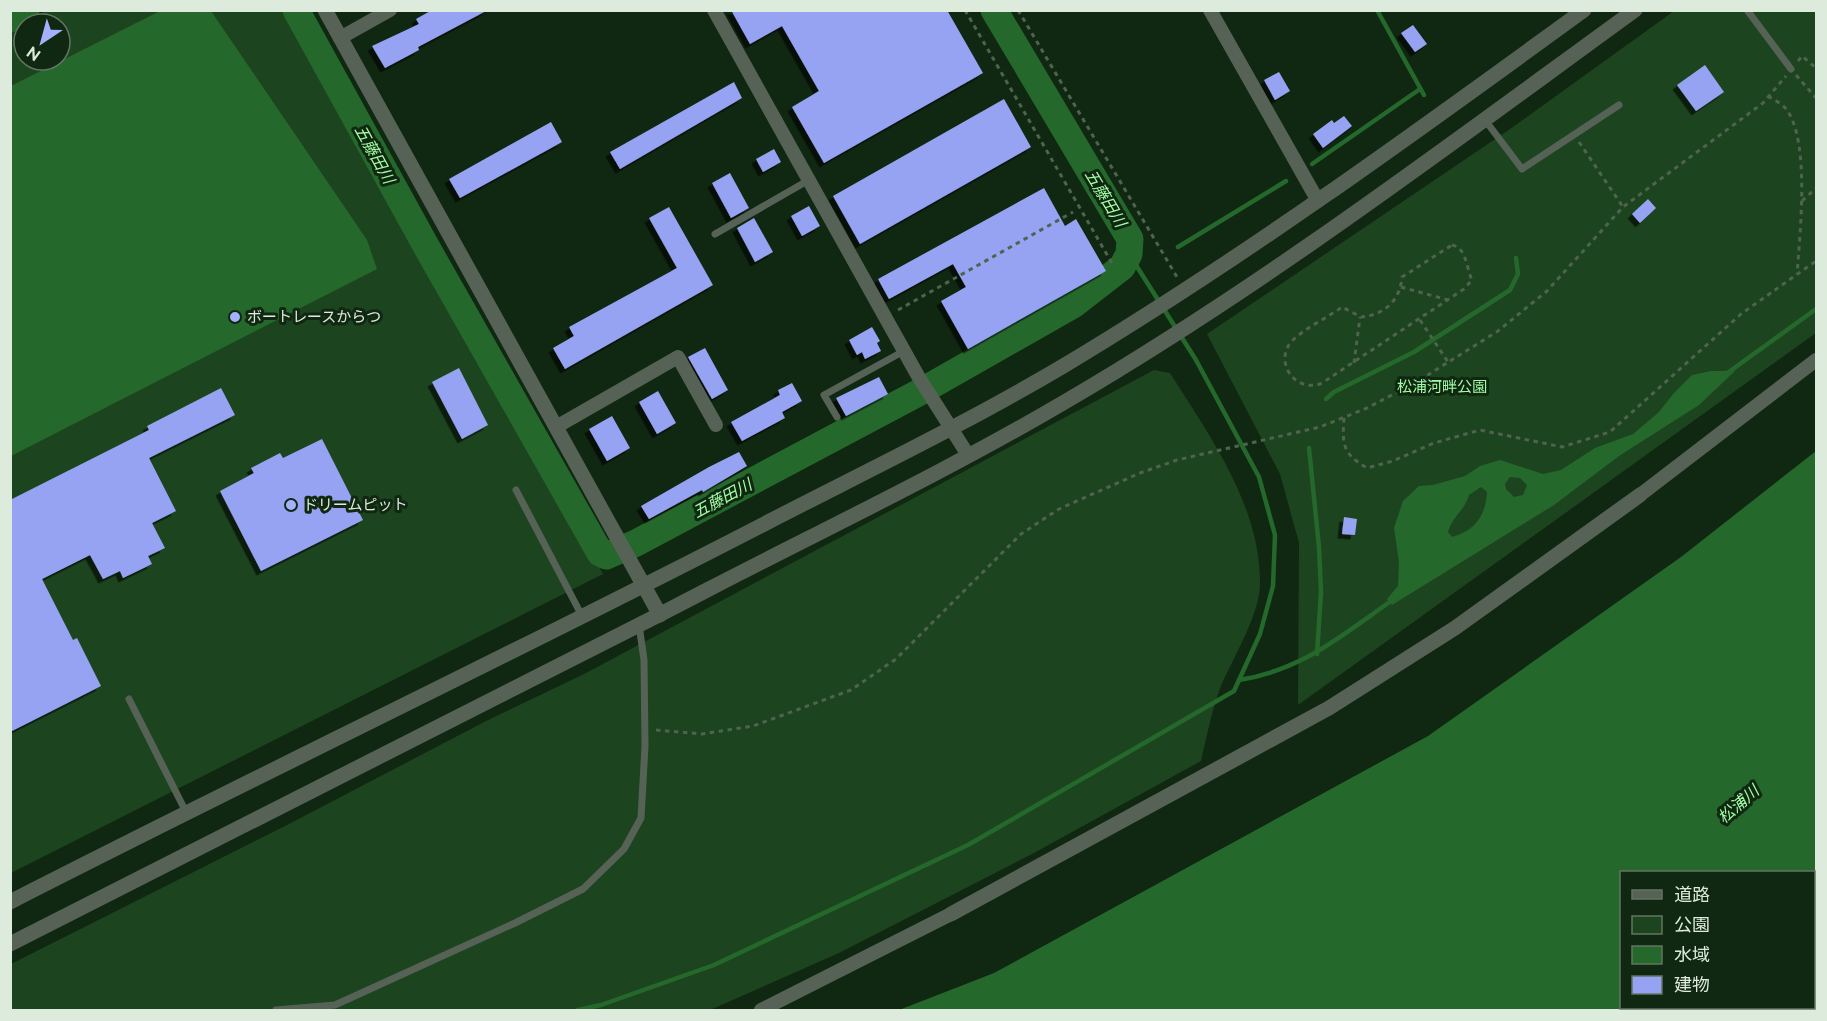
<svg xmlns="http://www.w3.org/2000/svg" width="1827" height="1021" font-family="Raleway,'Noto Sans JP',sans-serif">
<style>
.green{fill:#1c451f;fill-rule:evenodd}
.water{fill:#25682b;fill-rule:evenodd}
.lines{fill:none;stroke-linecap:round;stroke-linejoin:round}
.stream{stroke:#25682b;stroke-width:4.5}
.river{stroke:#25682b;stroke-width:27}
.building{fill:#96a3f3;filter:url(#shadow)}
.path{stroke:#4f634f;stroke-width:3;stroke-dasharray:4.5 4.5;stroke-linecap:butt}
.service{stroke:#576257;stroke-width:7}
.minor{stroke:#576257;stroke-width:14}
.tertiary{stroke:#576257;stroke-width:15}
.poi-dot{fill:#a4b1fc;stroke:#102711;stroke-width:2}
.labels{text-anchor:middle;stroke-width:6;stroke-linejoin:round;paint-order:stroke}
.poi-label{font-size:15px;fill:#ddebdc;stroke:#102711;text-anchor:start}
.park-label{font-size:15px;fill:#a1fba4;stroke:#102711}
.water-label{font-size:16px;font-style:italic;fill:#a4fea6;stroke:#102711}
</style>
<defs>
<filter id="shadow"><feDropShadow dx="-4.5" dy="4.5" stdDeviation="0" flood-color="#0009"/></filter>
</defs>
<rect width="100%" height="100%" fill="#102711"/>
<g class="green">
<path d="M46 11H287L603 574 11 873V30ZM24 24H60V60H24Z"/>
<path d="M1674 11H1816V333L1298 705 1299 543 1280 474 1207 334 1510 129Z"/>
<path d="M1154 370 1170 373C1210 436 1261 507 1260 584 1260 614 1233 658 1221 686 1212 709 1207 736 1201 761L1034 853 839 953 710 1010H11V964L287 825 486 721 586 673Z"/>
</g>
<g class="water">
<path d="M160 11H211L367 240 377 269 11 456V86Z"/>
<path d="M1711 371H1735L1699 405 1619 456 1554 505 1392 605 1387 599 1398 586 1399 562 1394 528 1403 501 1419 486 1433 485 1465 476 1480 466 1500 460 1543 474 1561 470 1595 448 1633 434 1659 412 1673 394 1692 375ZM1510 477 1520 478 1527 485 1523 495 1514 497 1506 489 1505 484ZM1481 487 1487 492C1486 515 1475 531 1452 537L1448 532C1452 517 1465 510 1469 495Z"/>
<path d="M1816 451V1010H899L994 973 1428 736 1681 557ZM1622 872H1814V1008H1622Z"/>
</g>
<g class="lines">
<g class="stream">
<path d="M1377 10 1424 95"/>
<path d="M1312 164 1420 89"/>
<path d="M1178 247 1286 181"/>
<path d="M1726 374 1816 309"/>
<path d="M1326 399 1334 392 1414 352 1510 290 1518 274 1516 258"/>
<path d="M1309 448 1319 547 1321 592 1317 654"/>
<path d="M1239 680C1303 670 1342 635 1394 599"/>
<path d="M578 1010 601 1005 714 965 968 845 1234 691 1260 634 1273 586 1275 535 1259 477 1196 360 1129 254"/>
</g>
<g class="river">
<path d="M296 10 426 246 600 553 606 556 636 543 920 392 1073 305 1122 267 1129 254 1130 239 994 10"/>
<path d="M10 19 26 10"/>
</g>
</g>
<g class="building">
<path d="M432 10H488L418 47 419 50 385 68 372 46 419 24 416 19Z"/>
<path d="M731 10H947L983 73 824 163 792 107 819 91 782 26 750 44Z"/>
<path d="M1413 25 1427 44 1415 52 1401 33Z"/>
<path d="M1705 65 1724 92 1696 111 1677 85Z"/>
<path d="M1279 72 1290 91 1275 100 1264 80Z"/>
<path d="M734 82 742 98 620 169 610 152Z"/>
<path d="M1004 99 1031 147 860 244 833 196Z"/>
<path d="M1344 116 1352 126 1323 148 1313 134 1332 120 1334 123Z"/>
<path d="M551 122 562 142 460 198 449 179Z"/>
<path d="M774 149 781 162 763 172 756 159Z"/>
<path d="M730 173 749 208 731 218 712 183Z"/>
<path d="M1044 188 1065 226 1076 219 1106 271 968 349 941 301 966 287 953 264 889 299 878 279Z"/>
<path d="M1648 199 1656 208 1640 223 1632 214Z"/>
<path d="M809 206 820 226 802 236 791 216Z"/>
<path d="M669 207 713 285 565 369 553 348 574 336 569 327 677 268 649 218Z"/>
<path d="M754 218 773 252 755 262 737 228Z"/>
<path d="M872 327 880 341 877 343 881 351 865 359 862 352 857 355 849 340Z"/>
<path d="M705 348 728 390 712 399 688 357Z"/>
<path d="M459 368 488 425 462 439 432 382Z"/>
<path d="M879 377 888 394 846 416 836 398Z"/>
<path d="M792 383 802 401 782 412 785 418 742 441 731 422 780 395 778 390Z"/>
<path d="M221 388 235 415 149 458 176 511 152 523 165 548 148 556 152 564 123 578 120 571 103 579 90 555 42 579 73 640 77 638 101 686 10 732V500L149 430 147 426Z"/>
<path d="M658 391 676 423 657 434 639 402Z"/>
<path d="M612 416 630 448 607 461 589 429Z"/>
<path d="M322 439 363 520 261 571 220 491 254 473 251 468 280 453 283 458Z"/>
<path d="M739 452 747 466 703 492 702 490 649 519 641 506 709 467Z"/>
<path d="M1344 517 1357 519 1355 535 1342 534Z"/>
</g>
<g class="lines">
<g class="path">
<path d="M965 10 1113 265"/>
<path d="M1018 10 1177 277"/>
<path d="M1798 61 1802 56 1816 68"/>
<path d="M1796 75 1816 98"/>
<path d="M1768 96C1774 100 1783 104 1787 110 1810 143 1800 233 1797 274"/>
<path d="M1579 142 1623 207"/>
<path d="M1802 201 1816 188"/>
<path d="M1452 245C1467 248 1466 268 1472 280L1464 289 1328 379C1325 381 1320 385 1316 385 1291 389 1275 359 1292 341 1305 328 1327 318 1342 307L1361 317C1384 315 1400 301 1402 277Z"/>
<path d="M1401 287 1448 300"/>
<path d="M898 310 1073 212"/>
<path d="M1420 320 1448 362"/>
<path d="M1354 363 1360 317"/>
<path d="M1344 418C1342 445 1343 454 1367 468L1393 461 1434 443 1480 430 1562 447 1610 432 1741 314 1816 261"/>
<path d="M656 730 702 734 753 726 851 690 896 659 1021 534 1059 509 1140 473 1177 460 1320 427 1367 408 1415 383 1498 331 1547 291 1623 207 1763 103 1786 76"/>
</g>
<g class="service">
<path d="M1747 10 1791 69"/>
<path d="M1485 120 1522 169 1619 105"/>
<path d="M715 234 809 180"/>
<path d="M837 417 824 395 904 351"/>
<path d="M516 490 582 616"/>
<path d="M129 699 186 812"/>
<path d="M276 1010 335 1005 515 923 583 889 624 849 641 818 645 746 644 660 639 625"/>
</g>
<g class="minor">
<path d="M714 10 918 376 968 455"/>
<path d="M1210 10 1318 201"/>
<path d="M340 38 390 10"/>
<path d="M556 427 678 357 716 425"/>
<path d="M1640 495 1816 360"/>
<path d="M761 1010 951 914"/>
</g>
<g class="tertiary">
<path d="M325 10 660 615"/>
<path d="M10 902C262 773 517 652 768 522 867 471 969 422 1065 365 1245 257 1415 133 1584 10"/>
<path d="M951 914 1329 708 1455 628 1640 495"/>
<path d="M10 944C244 827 477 709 709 589 829 527 951 469 1068 400 1266 284 1449 145 1635 10"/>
</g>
</g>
<g class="poi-dot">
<circle cx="235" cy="317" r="6"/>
<circle cx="291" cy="505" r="6"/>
</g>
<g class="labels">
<g class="poi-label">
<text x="247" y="322">ボートレースからつ</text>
<text x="303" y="510">ドリームピット</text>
</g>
<g class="park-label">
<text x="1442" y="392">松浦河畔公園</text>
</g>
<g class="water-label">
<text transform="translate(375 154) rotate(61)" y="6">五藤田川</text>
<text transform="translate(1106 198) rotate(59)" y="6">五藤田川</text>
<text transform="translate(722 498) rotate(-28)" y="6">五藤田川</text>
<text transform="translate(1738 804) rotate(-41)" y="6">松浦川</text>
</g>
</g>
<rect width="1827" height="1021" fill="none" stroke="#ddebdc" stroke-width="24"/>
<rect x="1620" y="871" width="195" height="138" fill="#102711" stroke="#627562" stroke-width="1.5"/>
<rect x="1632" y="890" width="30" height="9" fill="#576257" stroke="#627562" stroke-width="1.5"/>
<text x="1674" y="901" font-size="18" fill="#ddebdc">道路</text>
<rect x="1632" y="916" width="30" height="18" fill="#1c451f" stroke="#627562" stroke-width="1.5"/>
<text x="1674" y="931" font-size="18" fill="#ddebdc">公園</text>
<rect x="1632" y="946" width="30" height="18" fill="#25682b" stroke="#627562" stroke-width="1.5"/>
<text x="1674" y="961" font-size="18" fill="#ddebdc">水域</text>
<rect x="1632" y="976" width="30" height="18" fill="#96a3f3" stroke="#627562" stroke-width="1.5"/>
<text x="1674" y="991" font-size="18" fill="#ddebdc">建物</text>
<g transform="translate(42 42) rotate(216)"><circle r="28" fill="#102711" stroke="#627562" stroke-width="1.5"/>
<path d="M0-4.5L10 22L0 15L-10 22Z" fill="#a4b1fc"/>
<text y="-9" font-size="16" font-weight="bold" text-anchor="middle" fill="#ddebdc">N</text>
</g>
</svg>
